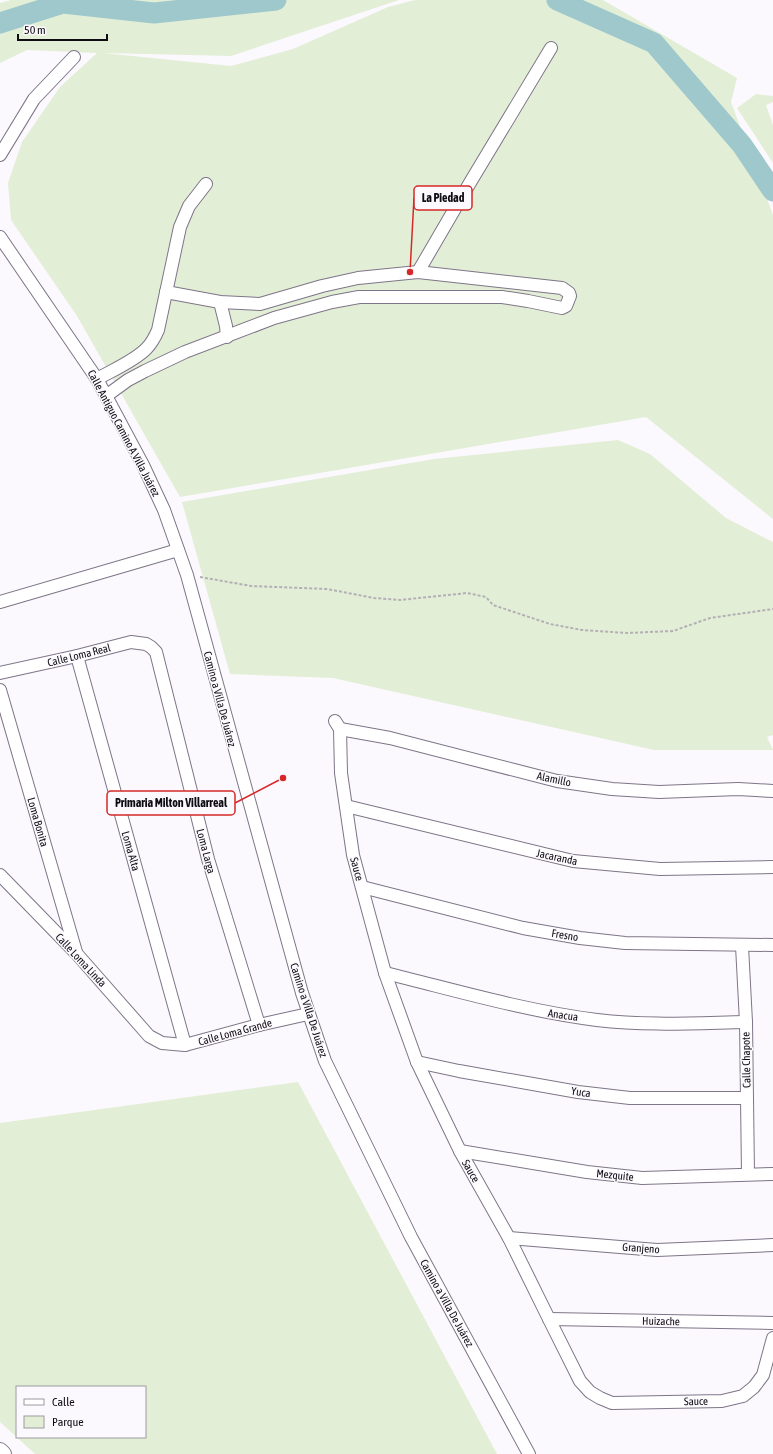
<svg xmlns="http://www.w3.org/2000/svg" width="773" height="1454" font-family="'Asap Condensed',sans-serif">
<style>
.green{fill:#e3eed6;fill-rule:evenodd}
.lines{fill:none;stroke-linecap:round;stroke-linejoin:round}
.river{stroke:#9ec8cc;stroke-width:21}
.minor-casing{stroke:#7e7588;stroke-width:14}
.major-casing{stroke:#7e7588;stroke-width:18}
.path{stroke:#b3b0b5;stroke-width:2;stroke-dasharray:3 2;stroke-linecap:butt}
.minor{stroke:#fff;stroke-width:12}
.major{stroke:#fff;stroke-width:16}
.labels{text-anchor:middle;stroke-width:3;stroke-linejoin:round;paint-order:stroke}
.street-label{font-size:11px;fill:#0f0b12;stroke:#fbf9fd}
.leader{fill:none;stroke:#d62828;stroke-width:1.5}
.callout-dot{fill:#d62828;stroke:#fbf9fd;stroke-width:1.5}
.callout{fill:#fbf9fd;stroke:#d62828;stroke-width:1.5}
.callout-label{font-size:12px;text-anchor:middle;font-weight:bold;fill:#0f0b12}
</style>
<rect width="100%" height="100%" fill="#fbf9fd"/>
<g class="green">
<path d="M11 0H399L231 56 103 53 231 66 293 49 388 7 415 0H603L737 78 731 102 773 215V519L646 417 180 497 77 316 11 220 8 183 22 142 60 87 97 53 27 50 0 63V3Z"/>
<path d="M756 94 773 96V102L766 105 773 125V163L737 108Z"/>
<path d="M618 440 650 454 726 518 773 542V735L767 737 773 750H654L333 678 230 674 182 502 434 459Z"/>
<path d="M298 1082 497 1454H35L0 1422V1123ZM17 1387H145V1437H17Z"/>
</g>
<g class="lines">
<g class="river">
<path d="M557 0 654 43 742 145 773 191"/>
<path d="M0 23 63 3 154 13 276 0"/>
</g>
<g class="minor-casing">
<g id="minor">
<path d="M0 155 34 99 74 57"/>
<path d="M0 237 97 379 143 465 164 510 187 575 302 993 325 1061 411 1237 529 1454"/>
<path d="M418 272 471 181 551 48"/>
<path d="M220 302 226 326 227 337"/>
<path d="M97 379C113 370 134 361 146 349 152 343 155 337 158 330L180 227 189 206 206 184"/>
<path d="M106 396 128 380 145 371 185 352 274 318 332 302 359 297H502L528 301 562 308 566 306 570 296 569 293 562 288 418 272 358 278 322 286 260 304 220 302 166 292"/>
<path d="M0 602 178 550"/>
<path d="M77 656 185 1045"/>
<path d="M0 673 77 656 131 642 146 644 151 647 156 652 208 859 259 1025"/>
<path d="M0 690 76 952"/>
<path d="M335 721 340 729 341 773 353 855 385 973 417 1062 460 1151 509 1238 549 1319 580 1381 590 1392 600 1398 612 1403 722 1401 743 1396 754 1387 763 1375 773 1338"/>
<path d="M340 729 390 738 557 781 612 789 659 792 738 789 773 791"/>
<path d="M346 806 573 861 660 869 773 867"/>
<path d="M0 875 76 953 149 1036 162 1043 185 1045 259 1025 308 1014"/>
<path d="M362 887 523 928 580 938 625 943 773 945"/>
<path d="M742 946 746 1022 748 1174"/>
<path d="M385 973C455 990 525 1011 597 1020 647 1026 696 1023 746 1022"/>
<path d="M417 1062 459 1071 578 1092 630 1098H747"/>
<path d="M460 1151 587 1172 642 1178 773 1174"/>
<path d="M509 1238 657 1250 773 1245"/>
<path d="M549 1319 773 1323"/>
</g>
</g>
<g class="major-casing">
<path id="major" d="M0 1451 3 1454"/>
</g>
<path class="path" d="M200 577 251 586 327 589 374 598 400 600 467 593 486 597 493 605 550 624 582 630 627 633 673 631 710 618 773 609"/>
<use href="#minor" class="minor"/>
<use href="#major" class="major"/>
</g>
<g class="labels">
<g class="street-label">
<text transform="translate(124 433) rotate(62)" y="4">Calle Antiguo Camino A Villa Juárez</text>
<text transform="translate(79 655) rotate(-14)" y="4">Calle Loma Real</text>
<text transform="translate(220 699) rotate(75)" y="4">Camino a Villa De Juárez</text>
<text transform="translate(554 779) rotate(12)" y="4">Alamillo</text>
<text transform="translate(38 822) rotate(74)" y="4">Loma Bonita</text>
<text transform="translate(131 851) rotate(74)" y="4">Loma Alta</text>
<text transform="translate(206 851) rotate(75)" y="4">Loma Larga</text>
<text transform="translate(557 857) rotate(12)" y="4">Jacaranda</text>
<text transform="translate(357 869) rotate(75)" y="4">Sauce</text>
<text transform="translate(565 935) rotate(9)" y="4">Fresno</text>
<text transform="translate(81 960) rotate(47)" y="4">Calle Loma Linda</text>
<text transform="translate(309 1010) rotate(72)" y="4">Camino a Villa De Juárez</text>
<text transform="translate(563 1015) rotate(8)" y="4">Anacua</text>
<text transform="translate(235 1032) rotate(-15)" y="4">Calle Loma Grande</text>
<text transform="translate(746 1060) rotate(-91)" y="4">Calle Chapote</text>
<text transform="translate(581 1092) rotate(8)" y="4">Yuca</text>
<text transform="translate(471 1171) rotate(60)" y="4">Sauce</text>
<text transform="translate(615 1175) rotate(6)" y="4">Mezquite</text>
<text transform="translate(641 1248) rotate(4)" y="4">Granjeno</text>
<text transform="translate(447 1303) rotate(61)" y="4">Camino a Villa De Juárez</text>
<text transform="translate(661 1321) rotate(1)" y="4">Huizache</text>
<text transform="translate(696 1401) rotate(-1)" y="4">Sauce</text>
</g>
</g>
<path class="leader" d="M410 272L414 198M283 778L235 803"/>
<g class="callout-dot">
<circle cx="410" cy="272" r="4"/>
<circle cx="283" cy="778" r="4"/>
</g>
<g class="callout">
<rect x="414" y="186" width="58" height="24" rx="4"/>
<rect x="107" y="791" width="128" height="24" rx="4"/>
</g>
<g class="callout-label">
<text x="443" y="202">La Piedad</text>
<text x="171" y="807">Primaria Milton Villarreal</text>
</g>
<rect x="16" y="1386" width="130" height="52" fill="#fbf9fd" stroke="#9d9a9f"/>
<rect x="24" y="1399" width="20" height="6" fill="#ffffff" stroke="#9d9a9f"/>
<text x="52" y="1406" font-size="12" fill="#0f0b12">Calle</text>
<rect x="24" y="1416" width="20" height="12" fill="#e3eed6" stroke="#9d9a9f"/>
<text x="52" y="1426" font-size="12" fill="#0f0b12">Parque</text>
<path d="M18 34v6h89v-6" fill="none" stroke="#0f0b12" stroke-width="2"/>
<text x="24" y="34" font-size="12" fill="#0f0b12" stroke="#fbf9fd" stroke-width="3" paint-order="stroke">50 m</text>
</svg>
